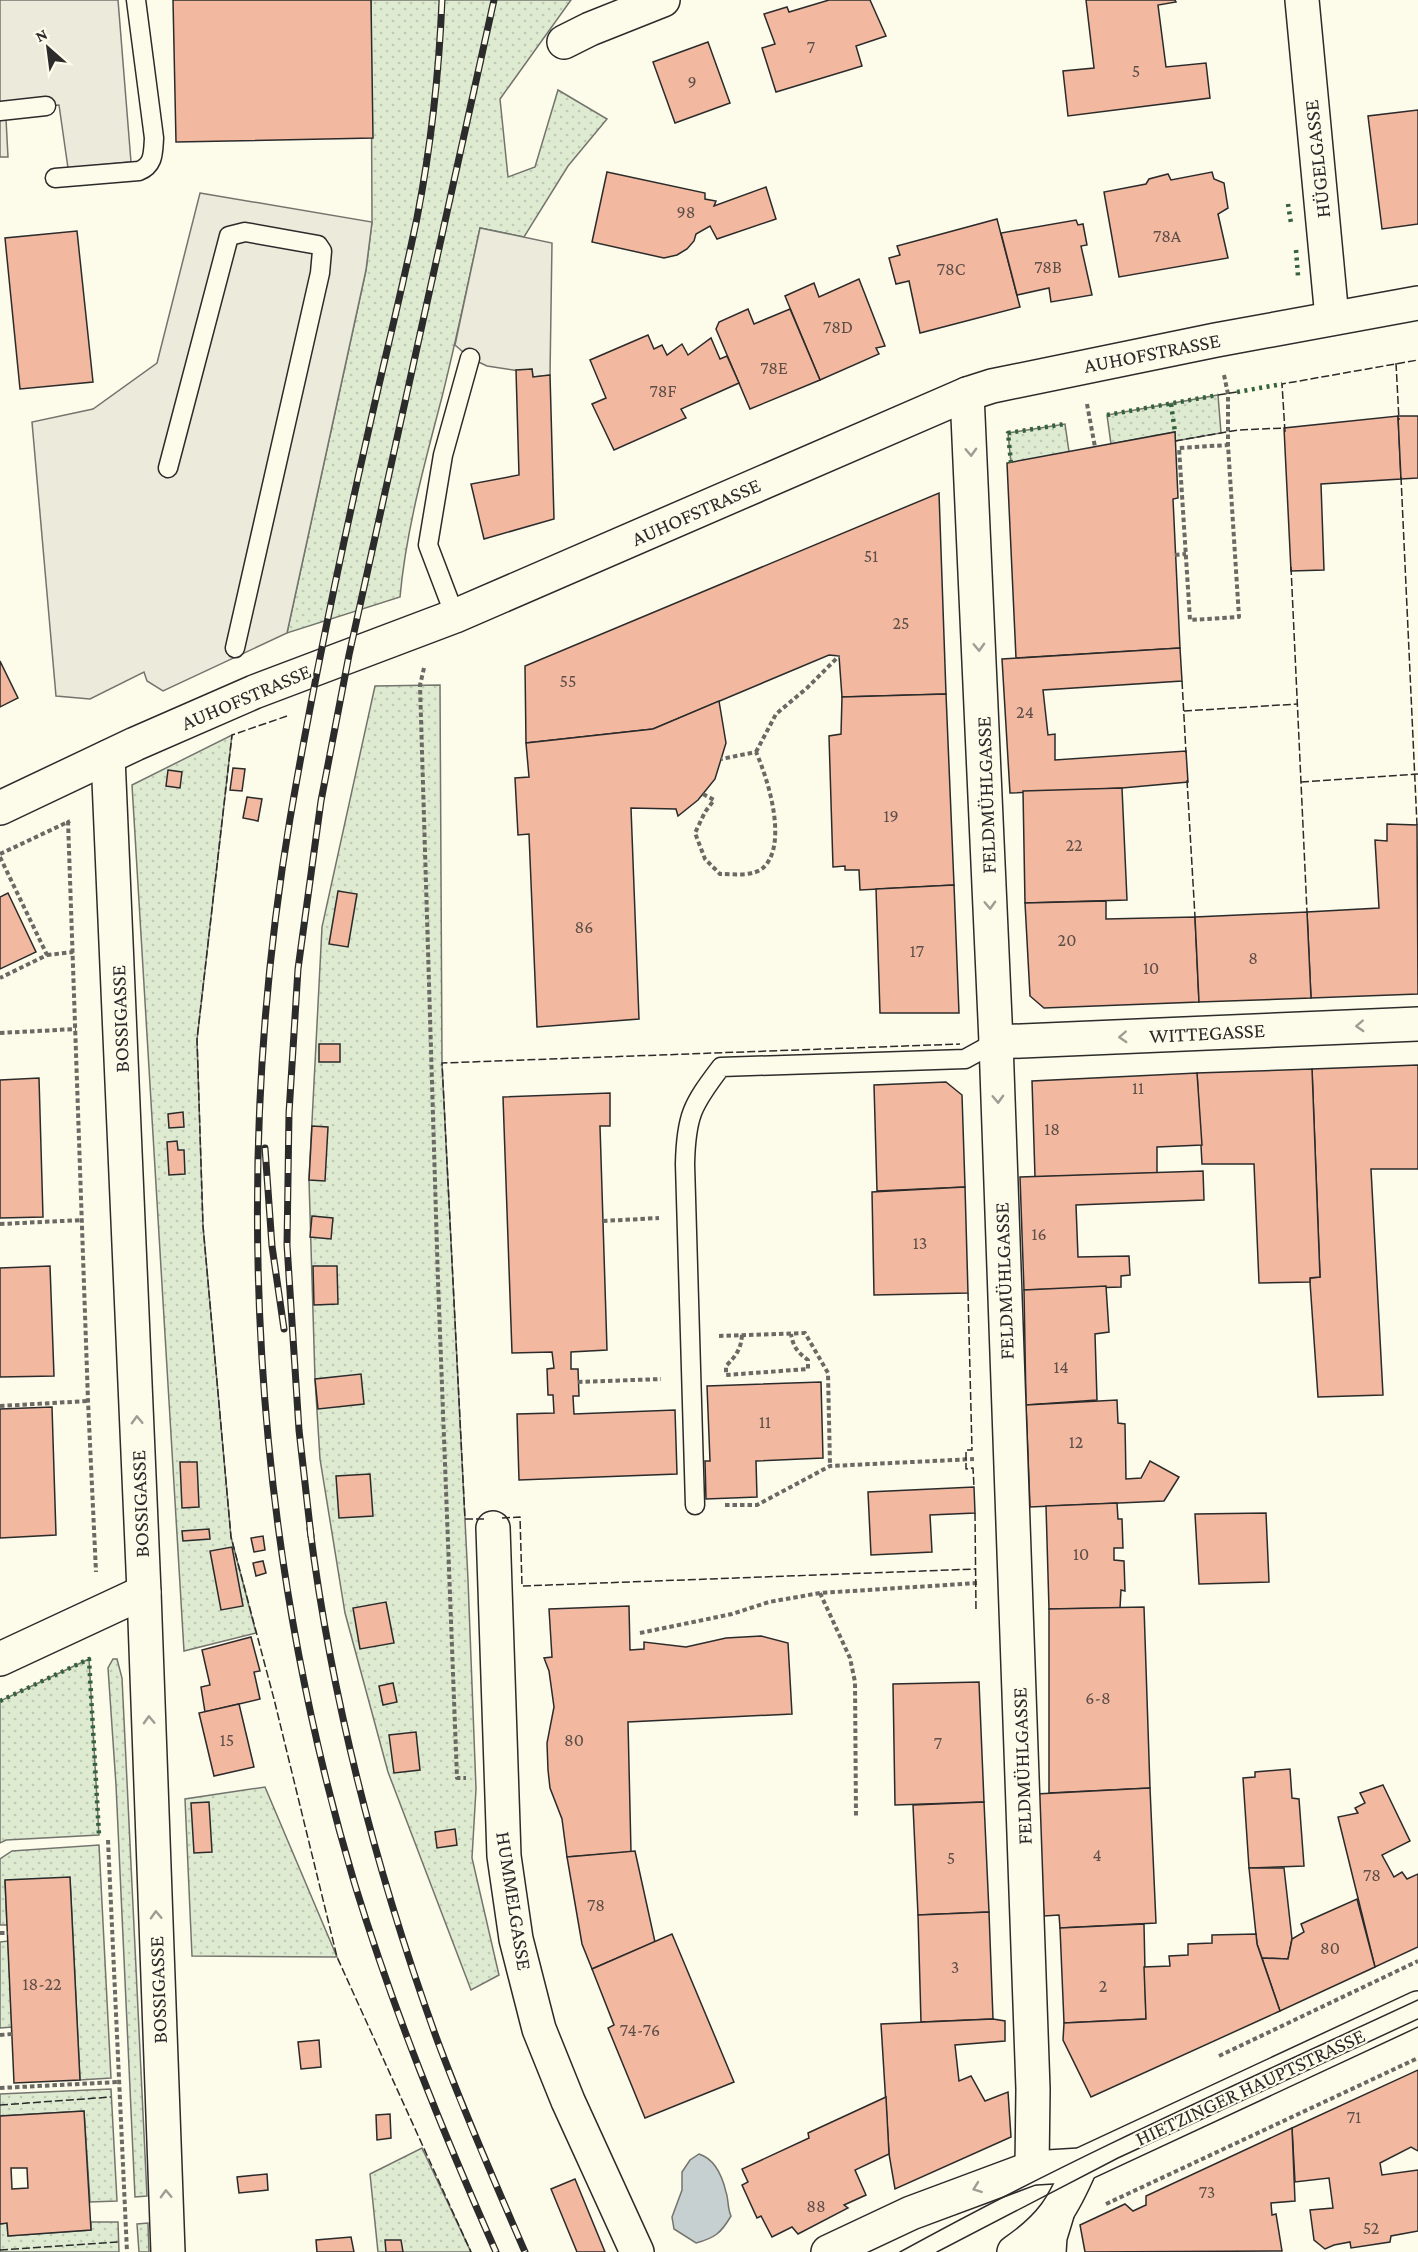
<svg xmlns="http://www.w3.org/2000/svg" width="1418" height="2252" font-family="'Crimson Pro',serif">
<style>
.grass{fill:url(#grass-dots);stroke:#74746e;stroke-width:1.5}
.parking{fill:#eceadb;stroke:#74746e;stroke-width:1.5}
.water{fill:#c7d0d0;stroke:#74746e;stroke-width:1.5}
.building{fill:#f2b8a0;stroke:#2b2b2b;stroke-width:1.5;fill-rule:evenodd}
.lines{fill:none;stroke-linecap:round;stroke-linejoin:round}
.lane-casing{stroke:#2b2b2b;stroke-width:21}
.street-casing{stroke:#2b2b2b;stroke-width:36}
.secondary-casing{stroke:#2b2b2b;stroke-width:36}
.path{stroke:#6a6964;stroke-width:4;stroke-dasharray:4.5 3;stroke-linecap:butt}
.lane{stroke:#fdfbea;stroke-width:18}
.street{stroke:#fdfbea;stroke-width:33}
.secondary{stroke:#fdfbea;stroke-width:33}
.tram{stroke:#2b2b2b;stroke-width:1.5}
.rail-casing{stroke:#2b2b2b;stroke-width:7}
.rail{stroke:#fdfbea;stroke-width:4.5;stroke-dasharray:14;stroke-linecap:butt}
.hedge{stroke:#34623c;stroke-width:4.5;stroke-dasharray:3 4.5;stroke-linecap:butt}
.fence{stroke:#2b2b2b;stroke-width:1.5;stroke-dasharray:8 3;stroke-linecap:butt}
.oneway{stroke:#9e9d94}
.labels{text-anchor:middle;stroke-width:4.5;stroke-linejoin:round;paint-order:stroke}
.number-label{font-size:18px;fill:#5d4e48}
.street-label{font-size:21px;fill:#2b2b2b;stroke:#fdfbea}
</style>
<defs>
<pattern id="grass-dots" width="8" height="8" patternUnits="userSpaceOnUse" patternTransform="scale(1.5)"><rect width="8" height="8" fill="#deebd1"/><path d="M2 2h.1M6 6h.1" fill="none" stroke="#bfcab4" stroke-width="1.8" stroke-linecap="round"/></pattern>
</defs>
<rect width="100%" height="100%" fill="#fdfbea"/>
<g class="grass">
<path d="M371 0H571L500 99 508 177 535 167 558 90 607 119 568 166 524 237 480 228C468 284 456 341 442 397 425 462 406 530 400 597L287 633 366 270 372 222Z"/>
<path d="M1218 395 1221 433 1175 441V432L1111 444 1107 415Z"/>
<path d="M1065 424 1069 452 1011 463 1008 433Z"/>
<path d="M440 685 442 1063 468 1580 476 1789 472 1858 499 1975 471 1990 388 1772 345 1613 320 1459 315 1379 309 1180 322 927 375 686Z"/>
<path d="M232 735 197 1040 203 1226 231 1537 256 1633 184 1651 132 785Z"/>
<path d="M89 1659 99 1835 6 1840 0 1843V1701Z"/>
<path d="M113 1659H117L122 1678 147 2196 135 2197 116 1785 108 1668Z"/>
<path d="M265 1787 337 1957 192 1956 185 1799Z"/>
<path d="M99 1845 111 2078 80 2080 70 1878 5 1881 7 1925H0V1859L12 1851Z"/>
<path d="M8 1941 12 2027 0 2028V1942Z"/>
<path d="M111 2089 117 2201 90 2202 84 2111 0 2116V2094Z"/>
<path d="M422 2148 471 2252H378L370 2174Z"/>
<path d="M91 2222H118L119 2252H0V2224L7 2223 8 2236 91 2230Z"/>
<path d="M148 2223 149 2252H139L137 2224Z"/>
</g>
<g class="parking">
<path d="M0 0H118L131 162 68 168 59 105 46 106 0 102Z"/>
<path d="M0 119H6L8 157H0Z"/>
<path d="M200 193 372 222 366 270 287 633 163 691 147 681 144 672 90 699 56 696 32 422 93 409 157 363Z"/>
<path d="M480 228 552 243 550 375 533 377 532 369 520 371 487 366 470 358 455 345Z"/>
</g>
<path class="water" d="M699 2154C715 2159 722 2175 726 2192 729 2200 727 2207 731 2216 721 2233 715 2238 696 2243L674 2229 672 2217 682 2190V2172L690 2160Z"/>
<g class="building">
<path d="M173 0H371L373 138 176 142Z"/>
<path d="M829 0H870L886 36 856 46 862 66 776 92 762 48 775 44 764 14 787 7 789 12Z"/>
<path d="M1086 0H1175L1176 2 1158 5 1166 67 1206 63 1210 98 1068 116 1063 71 1094 68Z"/>
<path d="M708 42 730 103 675 123 653 62Z"/>
<path d="M1418 110V224L1382 229 1368 116Z"/>
<path d="M607 172 705 193V199L716 201 714 206 766 187 776 219 717 239 710 226 696 234 694 241 687 249 677 255 664 258 592 242Z"/>
<path d="M1212 172 1214 179 1224 183 1228 208 1218 214 1228 258 1119 277 1104 192 1146 184 1149 179 1168 174 1171 180Z"/>
<path d="M997 219 1020 307 920 333 909 281 896 284 889 258 900 255 897 246Z"/>
<path d="M1076 220 1078 225 1083 224 1087 245 1081 246 1092 295 1051 302 1049 288 1017 295 1001 233Z"/>
<path d="M77 231 93 382 20 389 5 238Z"/>
<path d="M859 279 885 346 876 348 879 354 820 380 785 296 814 283 819 297Z"/>
<path d="M748 309 754 324 790 309 820 380 750 409 716 329 719 322Z"/>
<path d="M648 335 654 349 662 345 667 355 682 344 688 355 711 338 720 359 727 356 739 383 681 409 686 418 614 450 592 404 606 398 590 360Z"/>
<path d="M532 369 533 377 550 375 554 519 484 539 471 484 519 475 516 370Z"/>
<path d="M1398 416 1401 479 1321 484 1324 570 1291 571 1284 428Z"/>
<path d="M1398 416H1418V478L1401 479Z"/>
<path d="M1175 432 1178 498 1173 499 1180 648 1016 658 1007 463Z"/>
<path d="M939 493 946 694 842 697 839 656 829 655 653 729 526 743 525 666Z"/>
<path d="M1180 648 1182 681 1043 690 1048 735 1055 734V760L1186 751 1188 782 1122 788 1010 793 1002 659Z"/>
<path d="M0 661 18 698 0 707Z"/>
<path d="M946 694 954 885 860 890 859 870H845V866L833 867 829 736 841 734 842 697Z"/>
<path d="M719 701 726 743 715 779 698 800 678 816 676 809 631 808 639 1019 537 1027 529 834 518 835 515 778 529 777 526 743 653 729Z"/>
<path d="M233 768 245 769 242 791 230 790Z"/>
<path d="M168 770 182 772 180 788 166 786Z"/>
<path d="M1122 788 1127 900 1025 903 1023 791Z"/>
<path d="M247 797 262 799 258 821 243 818Z"/>
<path d="M1387 824 1417 825 1418 994 1311 998 1307 912 1379 908 1375 840 1387 841Z"/>
<path d="M954 885 959 1013H880L876 889Z"/>
<path d="M338 891 357 894 348 947 329 944Z"/>
<path d="M8 893 36 952 0 969V897Z"/>
<path d="M1106 901V919L1195 917 1199 1002 1044 1008 1030 996 1025 903Z"/>
<path d="M1307 912 1311 998 1199 1002 1195 917Z"/>
<rect x="319" y="1044" width="21" height="18"/>
<path d="M1418 1065V1169H1371L1383 1395 1318 1397 1310 1282V1278L1320 1277 1312 1069Z"/>
<path d="M1312 1069 1320 1277 1310 1278V1282L1259 1283 1254 1164H1202L1197 1073Z"/>
<path d="M1197 1073 1202 1145 1157 1147V1173L1035 1177 1032 1081Z"/>
<path d="M39 1078 43 1217 0 1218V1080Z"/>
<path d="M946 1082 962 1095 965 1187 877 1191 874 1085Z"/>
<path d="M610 1093V1126H600L607 1350 571 1352V1369H578L579 1396H573L574 1414 675 1410 677 1474 519 1480 517 1414 554 1413 553 1395H548L547 1369 554 1368 552 1352 512 1353 503 1097Z"/>
<path d="M183 1112 184 1127 169 1128 168 1114Z"/>
<path d="M312 1126 328 1127 325 1181 309 1180Z"/>
<path d="M177 1141 178 1150H184L185 1174 169 1175 167 1142Z"/>
<path d="M1203 1171 1204 1200 1076 1205 1078 1257 1129 1256 1130 1275 1121 1276V1287L1024 1290 1020 1177Z"/>
<path d="M965 1187 968 1293 874 1295 872 1192Z"/>
<path d="M312 1216 333 1218 331 1239 310 1237Z"/>
<path d="M50 1266 54 1376 0 1377V1268Z"/>
<path d="M313 1266H337L338 1304 314 1305Z"/>
<path d="M1106 1286 1109 1332 1095 1334 1097 1400 1026 1405 1024 1290Z"/>
<path d="M361 1374 364 1404 318 1409 315 1379Z"/>
<path d="M821 1382 823 1458 756 1461 757 1497 706 1499 705 1461H710L707 1386Z"/>
<path d="M1117 1400 1118 1423 1125 1424 1126 1479 1141 1478 1150 1461 1179 1477 1164 1501 1030 1507 1026 1405Z"/>
<path d="M52 1407 56 1535 0 1538V1409Z"/>
<path d="M180 1462H197L199 1507 182 1508Z"/>
<path d="M370 1474 373 1516 339 1518 336 1476Z"/>
<path d="M974 1487 975 1513 930 1515 932 1552 871 1555 868 1492Z"/>
<path d="M1117 1503 1118 1519H1122L1123 1548H1114V1560L1124 1561 1125 1591 1121 1590 1120 1608 1049 1609 1046 1506Z"/>
<path d="M1266 1513 1269 1582 1199 1584 1195 1514Z"/>
<path d="M209 1529 210 1539 183 1541 182 1531Z"/>
<path d="M263 1536 265 1550 254 1552 251 1538Z"/>
<path d="M232 1547 243 1606 221 1610 210 1551Z"/>
<path d="M263 1561 266 1573 256 1576 253 1563Z"/>
<path d="M386 1602 394 1643 360 1649 353 1608Z"/>
<path d="M629 1606 630 1650 644 1649V1642L686 1647 726 1638 761 1636 788 1643 792 1714 628 1722 631 1852 567 1857 562 1819 550 1788 548 1770 547 1743 554 1707 549 1671 544 1658 552 1657 549 1609Z"/>
<path d="M1144 1607 1150 1788 1049 1793V1609Z"/>
<path d="M251 1637 260 1671 254 1672 260 1699 205 1712 201 1687 210 1685 202 1650Z"/>
<path d="M979 1682 984 1802 895 1805 893 1684Z"/>
<path d="M393 1683 397 1702 383 1705 379 1686Z"/>
<path d="M239 1704 254 1767 214 1776 199 1713Z"/>
<path d="M416 1732 420 1770 394 1773 389 1735Z"/>
<path d="M1290 1769 1292 1798 1299 1799 1304 1866 1249 1868 1243 1778 1255 1777V1772Z"/>
<path d="M1383 1785 1410 1841 1382 1855 1394 1877 1402 1872 1407 1879 1418 1874V1947L1375 1967 1338 1817 1358 1813 1355 1808 1365 1803 1360 1793Z"/>
<path d="M1150 1788 1156 1923 1060 1928 1059 1915 1044 1916 1036 1794Z"/>
<path d="M209 1802 212 1852 194 1853 191 1803Z"/>
<path d="M984 1802 989 1912 918 1915 913 1805Z"/>
<path d="M455 1829 457 1845 437 1848 435 1832Z"/>
<path d="M635 1851 655 1942 592 1969 582 1944 567 1857Z"/>
<path d="M1249 1868H1284L1292 1939 1288 1959 1262 1958 1257 1944Z"/>
<path d="M70 1877 80 2080 14 2083 5 1880Z"/>
<path d="M1357 1899 1375 1967 1280 2011 1262 1958 1288 1959 1292 1939 1304 1932 1301 1924Z"/>
<path d="M989 1912 993 2019 921 2022 918 1915Z"/>
<path d="M1144 1924 1146 2019 1064 2023 1060 1928Z"/>
<path d="M672 1934 734 2082 645 2118 608 2028 614 2025 592 1969Z"/>
<path d="M1256 1934 1257 1944 1280 2011 1091 2097 1063 2040 1064 2023 1146 2019 1144 1967 1170 1966 1169 1956 1188 1955V1944L1212 1943V1935Z"/>
<path d="M993 2019 1005 2021V2041L955 2045 959 2081 971 2076 985 2101 1008 2092 1011 2137 895 2189 889 2154 881 2024Z"/>
<path d="M319 2040 321 2067 301 2069 298 2042Z"/>
<path d="M1418 2070V2151L1411 2147 1380 2163 1382 2175 1418 2170V2231L1391 2236 1390 2242 1351 2248 1350 2242 1334 2245 1325 2249 1314 2240 1310 2210 1333 2208 1329 2178 1295 2182 1292 2128Z"/>
<path d="M886 2097 889 2154 855 2170 866 2195 844 2205 848 2208 798 2234 792 2227 772 2237 761 2216 757 2218 742 2185 748 2182 742 2169 809 2138 808 2133Z"/>
<path d="M84 2111 91 2230 8 2236 7 2223 0 2224V2116ZM11 2168H27L28 2188 12 2189Z"/>
<path d="M390 2114 391 2138 377 2140 376 2115Z"/>
<path d="M1292 2128 1295 2201 1271 2203 1272 2215 1276 2214 1282 2251 1085 2252 1080 2225 1125 2204 1133 2211 1146 2205V2196Z"/>
<path d="M267 2174 268 2190 239 2193 237 2177Z"/>
<path d="M575 2179 605 2252H577L551 2189Z"/>
<path d="M351 2237 354 2252H317L316 2240Z"/>
<path d="M385 2240H401L403 2252H386Z"/>
</g>
<g class="lines">
<g class="lane-casing">
<g id="lane">
<path d="M0 111 46 106"/>
<path d="M55 178 139 171C154 165 153 153 154 138L136 0"/>
<path d="M168 468 229 236 245 232 318 245 322 251 320 273 235 648"/>
<path d="M455 616 428 545 443 455 470 358"/>
<path d="M695 1505 685 1164C686 1116 692 1105 721 1067L965 1059 996 1042"/>
</g>
</g>
<g class="street-casing">
<g id="street">
<path d="M1302 0 1332 318"/>
<path d="M564 42 590 29 663 0"/>
<path d="M967 394 996 1042 1033 2089 1032 2168"/>
<path d="M108 757 144 1592 168 2252"/>
<path d="M996 1042 1418 1024"/>
<path d="M493 1528 504 1856 516 1939 539 2029 568 2101 637 2252"/>
<path d="M0 1659 144 1592"/>
<path d="M1049 2252 1050 2237 1057 2214"/>
</g>
</g>
<g class="secondary-casing">
<g id="secondary">
<path d="M0 808 135 744 254 692 455 616 967 394 992 386 1216 340 1418 303"/>
<path d="M828 2252 911 2213 1032 2168 1081 2165 1418 2008"/>
<path d="M1014 2252C1052 2226 1063 2207 1081 2165"/>
</g>
</g>
<g class="path">
<path d="M1224 375 1228 394V445L1239 617 1190 620 1179 448 1228 445"/>
<path d="M1087 404 1095 447"/>
<path d="M1175 555 1186 554"/>
<path d="M424 668 420 685 438 1281 457 1778H466"/>
<path d="M756 752 776 714 807 688 839 656"/>
<path d="M703 794 714 800 705 812 695 833 705 859 720 874C733 874 754 877 764 867 788 843 768 779 756 752L721 759"/>
<path d="M68 821 88 1401 96 1572"/>
<path d="M0 854 70 821"/>
<path d="M0 857 47 955 0 978"/>
<path d="M47 955 73 952"/>
<path d="M0 1033 76 1029"/>
<path d="M603 1221 659 1218"/>
<path d="M0 1224 83 1220"/>
<path d="M742 1335C741 1349 736 1356 726 1366V1375L808 1369V1360C797 1352 793 1346 791 1334"/>
<path d="M719 1336 805 1333 828 1373 830 1466"/>
<path d="M578 1382 661 1379"/>
<path d="M0 1406 88 1401"/>
<path d="M725 1505H757L830 1466 974 1459"/>
<path d="M820 1593 850 1658 855 1682 856 1818"/>
<path d="M640 1633 732 1614 769 1602 820 1593 978 1583"/>
<path d="M108 1840 127 2252"/>
<path d="M0 1933H8"/>
<path d="M0 2035 12 2034"/>
<path d="M1219 2056 1418 1961"/>
<path d="M0 2088 118 2082"/>
<path d="M1106 2204 1418 2058"/>
</g>
<use href="#lane" class="lane"/>
<use href="#street" class="street"/>
<use href="#secondary" class="secondary"/>
<g class="tram">
<path d="M900 2252C1068 2159 1244 2081 1418 2000"/>
<path d="M937 2252 1118 2158 1418 2019"/>
</g>
<g class="rail-casing">
<g id="rail">
<path d="M442 0C439 73 431 146 417 218 402 290 384 361 368 433 339 561 312 690 290 819 231 1171 252 1542 355 1885 394 2012 442 2130 496 2252"/>
<path d="M265 1148 272 1246 284 1329"/>
<path d="M310 1529C332 1701 376 1870 435 2034 462 2108 494 2180 525 2252"/>
<path d="M311 1536 299 1430 287 1245 289 1113 298 969 321 801 349 655 494 0"/>
</g>
</g>
<use href="#rail" class="rail"/>
<g class="hedge">
<path d="M1288 204 1291 223"/>
<path d="M1296 250 1298 276"/>
<path d="M1237 392 1282 384"/>
<path d="M1171 404 1175 432"/>
<path d="M1107 415 1218 395"/>
<path d="M1011 463 1008 433 1065 424"/>
<path d="M0 1701 89 1659 99 1835"/>
</g>
<g class="fence">
<path d="M1396 363 1399 420"/>
<path d="M1218 395 1237 392"/>
<path d="M1285 432 1282 384 1418 360"/>
<path d="M1175 441 1238 430 1284 428"/>
<path d="M1401 477 1417 825"/>
<path d="M1291 567 1307 912"/>
<path d="M1182 681 1186 753"/>
<path d="M1184 711 1298 704"/>
<path d="M287 716 232 735 197 1039 203 1226 231 1537 274 1699 337 1957 471 2252"/>
<path d="M1187 780 1195 917"/>
<path d="M1301 782 1418 774"/>
<path d="M968 1293 972 1450H966V1469L973 1468 974 1487"/>
<path d="M975 1513 976 1611"/>
<path d="M502 1518 520 1517 522 1586 976 1569"/>
<path d="M484 1519H465L442 1063 960 1044"/>
<path d="M0 2105 111 2097"/>
<path d="M0 2250 118 2242"/>
</g>
</g>
<defs><path id="oneway-chevron" d="M-2-3.5L2.5 0L-2 3.5" fill="none" stroke-width="1.6" stroke-linecap="round" stroke-linejoin="round" transform="scale(1.5)"/></defs>
<g class="oneway">
<use href="#oneway-chevron" transform="translate(971 452) rotate(88)"/>
<use href="#oneway-chevron" transform="translate(979 647) rotate(88)"/>
<use href="#oneway-chevron" transform="translate(990 905) rotate(88)"/>
<use href="#oneway-chevron" transform="translate(1360 1026) rotate(177)"/>
<use href="#oneway-chevron" transform="translate(1123 1037) rotate(177)"/>
<use href="#oneway-chevron" transform="translate(998 1099) rotate(88)"/>
<use href="#oneway-chevron" transform="translate(137 1420) rotate(-92)"/>
<use href="#oneway-chevron" transform="translate(149 1720) rotate(-92)"/>
<use href="#oneway-chevron" transform="translate(156 1915) rotate(-92)"/>
<use href="#oneway-chevron" transform="translate(977 2188) rotate(160)"/>
<use href="#oneway-chevron" transform="translate(166 2194) rotate(-92)"/>
</g>
<g class="labels">
<g class="number-label">
<text x="811" y="53">7</text>
<text x="1136" y="77">5</text>
<text x="692" y="88">9</text>
<text x="686" y="218">98</text>
<text x="1167" y="242">78A</text>
<text x="1048" y="273">78B</text>
<text x="951" y="275">78C</text>
<text x="838" y="333">78D</text>
<text x="774" y="374">78E</text>
<text x="663" y="397">78F</text>
<text x="871" y="562">51</text>
<text x="901" y="629">25</text>
<text x="568" y="687">55</text>
<text x="1025" y="718">24</text>
<text x="891" y="822">19</text>
<text x="1074" y="851">22</text>
<text x="584" y="933">86</text>
<text x="1067" y="946">20</text>
<text x="917" y="957">17</text>
<text x="1253" y="964">8</text>
<text x="1151" y="974">10</text>
<text x="1138" y="1094">11</text>
<text x="1052" y="1135">18</text>
<text x="1039" y="1240">16</text>
<text x="920" y="1249">13</text>
<text x="1061" y="1373">14</text>
<text x="765" y="1428">11</text>
<text x="1076" y="1448">12</text>
<text x="1081" y="1560">10</text>
<text x="1098" y="1704">6-8</text>
<text x="227" y="1746">15</text>
<text x="574" y="1746">80</text>
<text x="938" y="1749">7</text>
<text x="1097" y="1861">4</text>
<text x="951" y="1864">5</text>
<text x="1372" y="1881">78</text>
<text x="596" y="1911">78</text>
<text x="1330" y="1954">80</text>
<text x="955" y="1973">3</text>
<text x="42" y="1990">18-22</text>
<text x="1103" y="1992">2</text>
<text x="640" y="2036">74-76</text>
<text x="1354" y="2123">71</text>
<text x="1207" y="2198">73</text>
<text x="816" y="2212">88</text>
<text x="1371" y="2234">52</text>
</g>
<g class="street-label">
<text transform="translate(1317 159) rotate(-96)" y="7">HÜGELGASSE</text>
<text transform="translate(1152 353) rotate(-11)" y="7">AUHOFSTRASSE</text>
<text transform="translate(696 512) rotate(-24)" y="7">AUHOFSTRASSE</text>
<text transform="translate(246 697) rotate(-23)" y="7">AUHOFSTRASSE</text>
<text transform="translate(986 795) rotate(-92)" y="7">FELDMÜHLGASSE</text>
<text transform="translate(120 1019) rotate(-92)" y="7">BOSSIGASSE</text>
<text transform="translate(1207 1033) rotate(-3)" y="7">WITTEGASSE</text>
<text transform="translate(1004 1281) rotate(-92)" y="7">FELDMÜHLGASSE</text>
<text transform="translate(140 1504) rotate(-92)" y="7">BOSSIGASSE</text>
<text transform="translate(1022 1766) rotate(-92)" y="7">FELDMÜHLGASSE</text>
<text transform="translate(514 1901) rotate(81)" y="7">HUMMELGASSE</text>
<text transform="translate(158 1990) rotate(-92)" y="7">BOSSIGASSE</text>
<text transform="translate(1250 2087) rotate(-25)" y="7">HIETZINGER HAUPTSTRASSE</text>
</g>
</g>
<g transform="translate(48 48) rotate(332)" stroke="#fdfbea" stroke-width="4.5" paint-order="stroke">
<path d="M0-4.5L10 22L0 15L-10 22Z" fill="#2b2b2b"/>
<text y="-9" font-size="16" font-weight="bold" text-anchor="middle" fill="#2b2b2b">N</text>
</g>
</svg>
